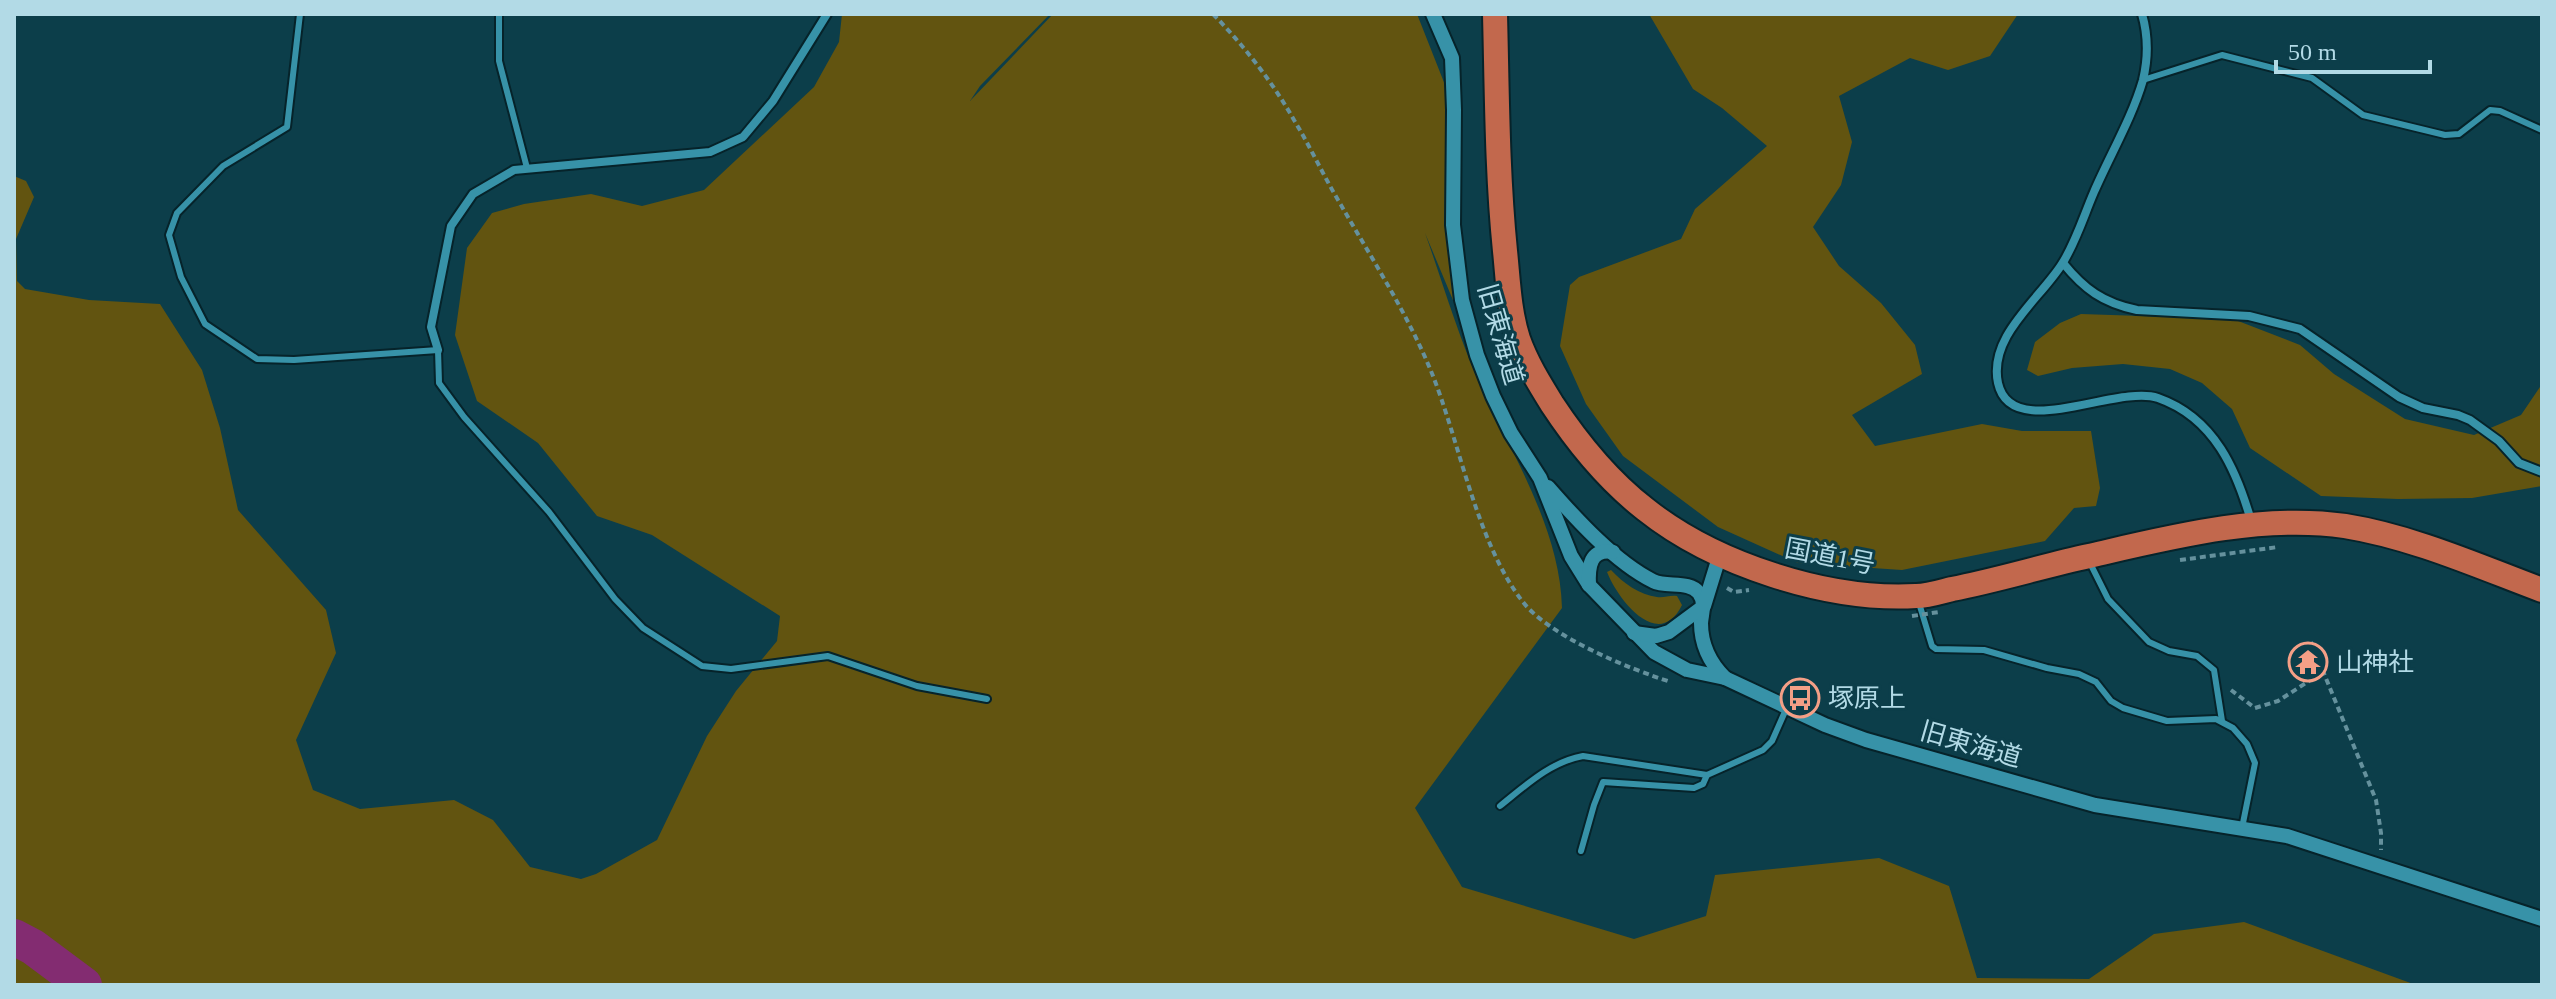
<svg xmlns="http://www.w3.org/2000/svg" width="2556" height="999" font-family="'Times New Roman','Noto Sans JP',serif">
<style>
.green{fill:#625410}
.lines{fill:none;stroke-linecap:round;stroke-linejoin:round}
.river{stroke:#832c71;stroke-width:36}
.service-casing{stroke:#06232a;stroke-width:10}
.minor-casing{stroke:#06232a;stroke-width:12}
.tertiary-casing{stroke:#06232a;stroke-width:18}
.trunk-casing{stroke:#06232a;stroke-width:28}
.path{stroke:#65919d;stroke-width:4;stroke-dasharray:6 4;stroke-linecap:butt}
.service{stroke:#3792a8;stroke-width:6}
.minor{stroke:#3792a8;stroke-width:8}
.tertiary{stroke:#3792a8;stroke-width:14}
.trunk{stroke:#c2684d;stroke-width:24}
.path-bridge{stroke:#65919d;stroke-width:4;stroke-dasharray:6 4;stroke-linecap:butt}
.labels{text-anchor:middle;stroke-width:6;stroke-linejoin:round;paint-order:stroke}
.street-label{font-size:26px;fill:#b2dae6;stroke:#0c3e4a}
.poi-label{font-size:26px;fill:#b2dae6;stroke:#0c3e4a;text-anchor:start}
</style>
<rect width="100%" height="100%" fill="#0c3e4a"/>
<g class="green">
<path d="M842 14H1050L980 86 970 101 1053 14H1417L1449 95 1460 317 1425 233C1443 283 1458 336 1480 384 1512 455 1560 528 1562 608L1415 808 1462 887 1634 939 1706 916 1715 875 1879 858 1949 886 1977 978 2089 979 2154 934 2244 922 2416 985H14V176L26 181 34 197 16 239 17 281 25 289 89 300 160 304 202 370 220 428 238 510 326 610 336 653 296 740 313 790 360 809 454 800 493 820 530 867 581 879 596 874 657 840 707 736 736 691 777 641 780 616 652 535 597 516 538 443 477 401 455 335 467 248 492 213 524 204 591 194 642 206 704 190 814 87 839 42Z"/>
<path d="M1649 14H2018L1990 56 1948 70 1910 58 1839 96 1852 142 1841 185 1813 227 1839 266 1881 303 1915 345 1922 374 1852 415 1875 446 1982 424 2022 431H2091L2100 488 2096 506 2074 508 2045 541 1902 570 1798 563 1718 527 1623 456 1586 404 1560 346 1570 285 1579 277 1681 239 1695 209 1767 146 1722 108 1693 89Z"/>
<path d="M2081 314 2233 319 2300 345 2334 374 2405 419 2474 435 2521 415 2542 384V486L2472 498 2398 499 2321 496 2250 448 2232 409 2202 383 2170 369 2123 364 2072 368 2038 376 2027 370 2035 342 2060 323Z"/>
<path d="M1611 570C1623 583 1640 595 1657 597 1664 598 1670 595 1677 596L1682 605C1659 652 1618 600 1607 572Z"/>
</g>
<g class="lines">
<path class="river" d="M14 937 33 947 84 985"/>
<g class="service-casing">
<g id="service">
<path d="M300 14 287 127 223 166 177 213 169 235 181 277 205 324 257 359 294 360 438 350 439 383 464 417 549 512 615 599 643 628 702 666 731 669 828 656 917 686 987 699"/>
<path d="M499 14V61L527 168"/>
<path d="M2143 80 2222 55 2312 78 2363 115 2445 135 2459 134 2490 110 2500 111 2542 130"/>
<path d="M2090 563 2108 599 2149 642 2169 651 2197 656 2214 670 2222 721"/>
<path d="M1919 603 1932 646 1936 649 1984 650 2047 668 2079 674 2096 682 2111 701 2123 708 2167 721 2216 719 2233 728 2247 744 2255 763 2242 828"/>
<path d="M1500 806C1525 786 1550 762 1583 756L1707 775 1763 750 1772 741 1787 707"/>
<path d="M1581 851 1594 805 1603 782 1694 788 1703 784 1707 775"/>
</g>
</g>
<g class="minor-casing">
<g id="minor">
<path d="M2142 14C2148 35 2148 59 2143 80 2132 118 2110 155 2094 192 2084 215 2076 242 2062 264 2040 299 1988 336 1998 383 2011 443 2116 384 2158 398 2215 418 2237 471 2252 524"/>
<path d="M2063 263C2084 289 2103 303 2137 310L2249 316 2300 329 2399 397 2423 408 2458 415 2470 420 2499 441 2519 463 2542 472"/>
<path d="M438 350 431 327 451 226 473 194 514 170 710 152 743 137 773 101 827 14"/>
</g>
</g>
<g class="tertiary-casing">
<g id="tertiary">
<path d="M1433 14 1452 58 1454 110 1453 225 1462 300 1477 355 1493 396 1511 433 1540 478 1571 556 1589 585 1654 652 1687 670 1725 678 1825 725 1866 740 2095 805 2287 836 2542 919"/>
<path d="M1548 487C1576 519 1615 562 1653 581 1666 588 1689 580 1699 593 1706 603 1702 612 1701 623 1701 644 1710 663 1725 678"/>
<path d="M1589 585C1588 567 1590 548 1613 552"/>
<path d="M1634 633 1656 636 1669 632 1704 606 1720 554"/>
</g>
</g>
<g class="trunk-casing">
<path id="trunk" d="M1495 14C1497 93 1497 172 1505 251 1508 280 1509 311 1518 339 1526 362 1539 383 1552 404 1577 442 1609 481 1645 509 1714 564 1827 601 1916 596 1928 596 1940 592 1952 589 1998 580 2043 566 2089 556 2171 537 2261 514 2345 526 2413 537 2478 566 2542 590"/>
</g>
<g class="path">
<path d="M1213 14C1244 46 1272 81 1294 120 1311 148 1324 177 1341 205 1372 259 1407 313 1431 371 1460 442 1476 542 1523 602 1549 636 1629 669 1671 682"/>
<path d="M2180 560 2278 547"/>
<path d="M1727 588 1734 592 1749 590"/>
<path d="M2311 642 2376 800 2381 833V850"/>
<path d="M2231 690 2255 708 2278 701 2323 672"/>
</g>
<use href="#service" class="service"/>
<use href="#minor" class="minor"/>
<use href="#tertiary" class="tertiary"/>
<use href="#trunk" class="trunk"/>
<path class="path-bridge" d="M1912 616 1939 612"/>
</g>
<defs>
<g id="temple-ring" transform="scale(2)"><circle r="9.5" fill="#0c3e4a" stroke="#f49f86" stroke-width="1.5"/><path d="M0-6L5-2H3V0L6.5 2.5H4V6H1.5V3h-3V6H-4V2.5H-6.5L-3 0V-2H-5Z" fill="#f49f86"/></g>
<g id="bus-ring" transform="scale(2)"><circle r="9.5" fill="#0c3e4a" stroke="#f49f86" stroke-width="1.5"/><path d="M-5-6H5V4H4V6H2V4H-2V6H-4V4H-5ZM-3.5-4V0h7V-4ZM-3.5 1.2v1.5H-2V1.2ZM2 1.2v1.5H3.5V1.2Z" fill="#f49f86"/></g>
</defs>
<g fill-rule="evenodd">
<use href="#temple-ring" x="2308" y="662"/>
<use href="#bus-ring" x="1800" y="698"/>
</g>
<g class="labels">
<g class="street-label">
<text transform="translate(1501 334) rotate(74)" y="9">旧東海道</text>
<text transform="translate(1830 556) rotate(11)" y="9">国道1号</text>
<text transform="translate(1971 744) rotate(16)" y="9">旧東海道</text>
</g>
<g class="poi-label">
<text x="2336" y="671">山神社</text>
<text x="1828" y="707">塚原上</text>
</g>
</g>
<rect width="2556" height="999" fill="none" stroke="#b2dae6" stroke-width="32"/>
<path d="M2276 60v12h154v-12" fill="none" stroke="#b2dae6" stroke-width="4"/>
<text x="2288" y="60" font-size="24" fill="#b2dae6" stroke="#0c3e4a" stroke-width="6" paint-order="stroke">50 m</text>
</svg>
